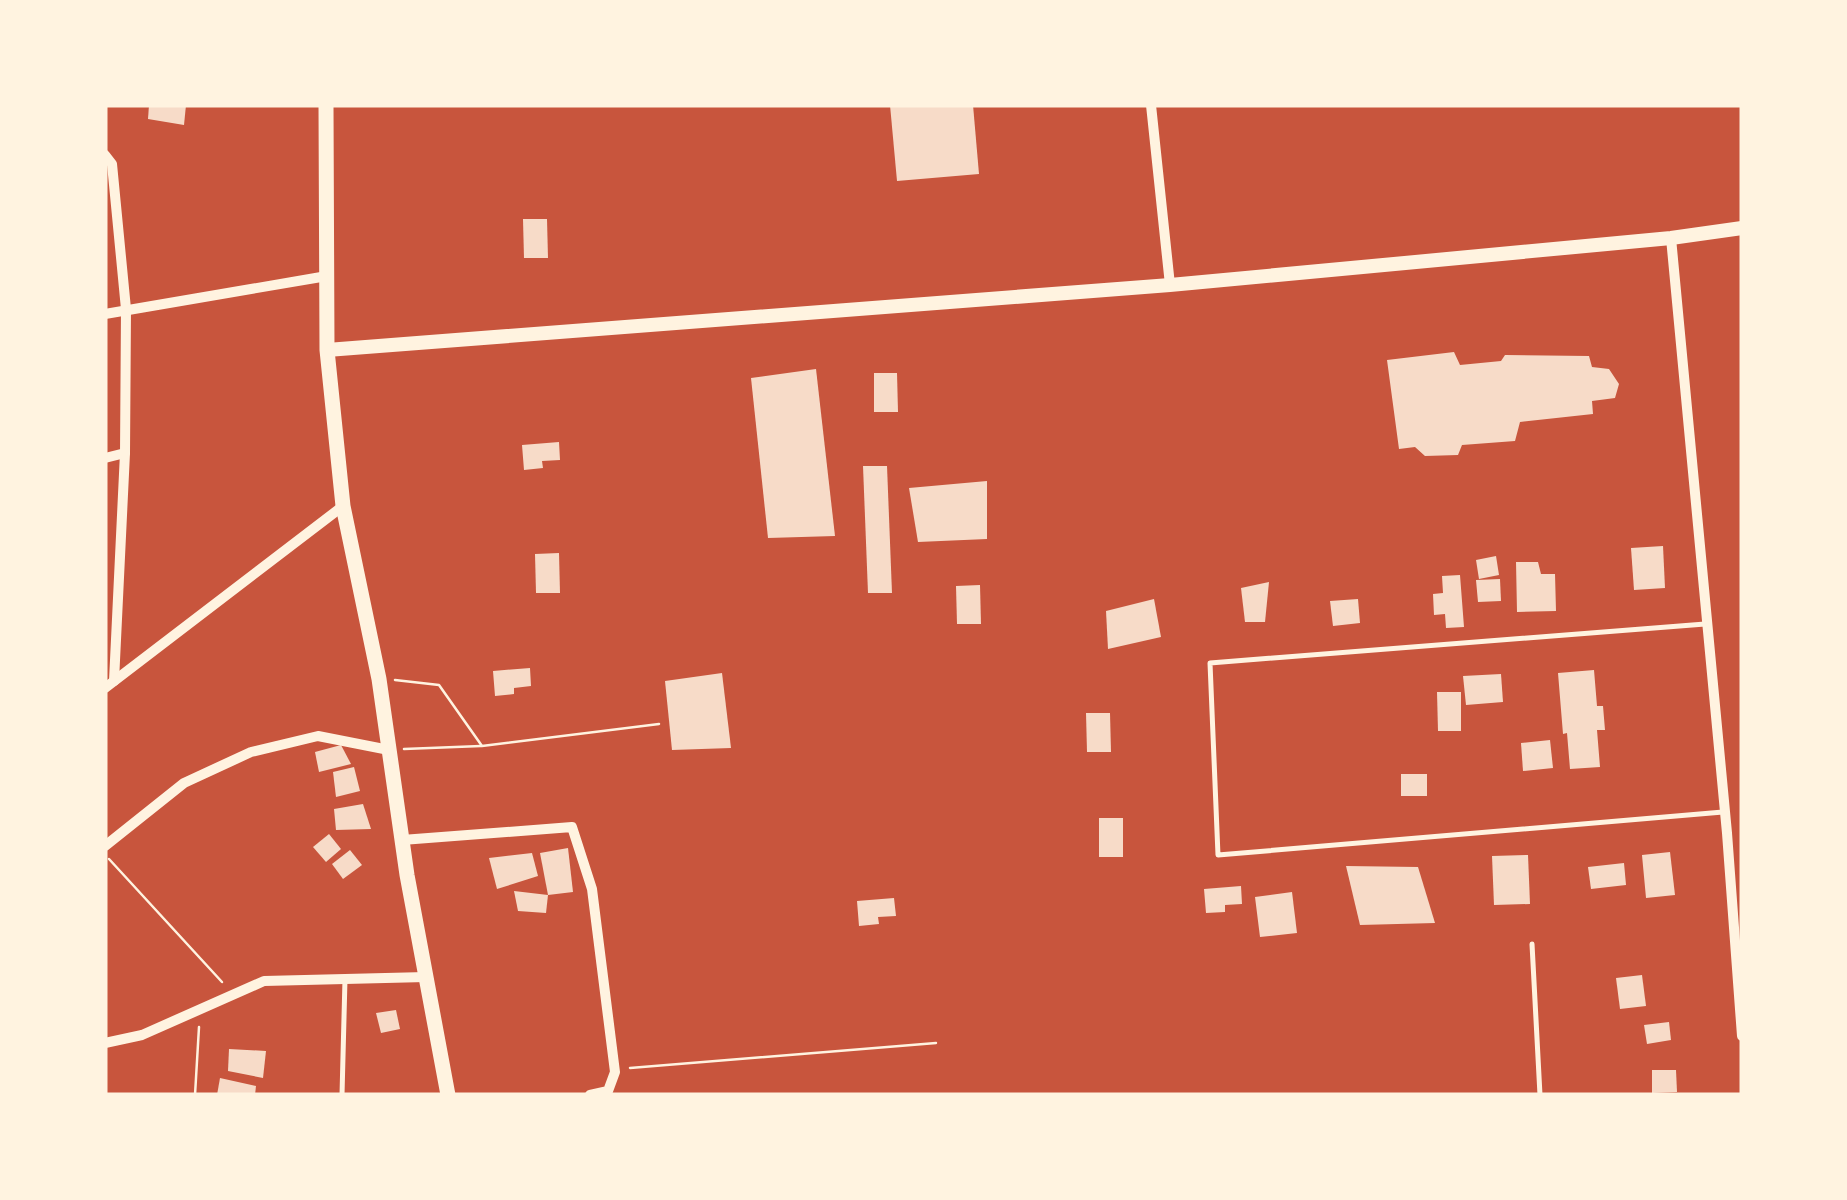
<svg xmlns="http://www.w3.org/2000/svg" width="1847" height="1200" font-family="Raleway,sans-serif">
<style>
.building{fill:#f7dbc8}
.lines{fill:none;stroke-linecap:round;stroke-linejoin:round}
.path{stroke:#fff3e0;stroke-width:2.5}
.service{stroke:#fff3e0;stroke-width:5}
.minor{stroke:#fff3e0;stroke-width:10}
.secondary{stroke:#fff3e0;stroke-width:14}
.primary{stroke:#fff3e0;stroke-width:15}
</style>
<rect width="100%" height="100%" fill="#c8553d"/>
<g class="building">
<path d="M149 105H186L184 125 148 119Z"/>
<path d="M890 105H973L979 174 897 181Z"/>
<path d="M523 219H547L548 258H524Z"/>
<path d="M1454 352 1460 365 1501 361 1505 355 1589 356 1592 367 1609 369 1619 384 1615 398 1592 401 1593 414 1520 422 1515 441 1462 445 1458 455 1425 456 1415 447 1399 449 1387 360Z"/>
<path d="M816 369 835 536 768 538 751 378Z"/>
<path d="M874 373H897L898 412H874Z"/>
<path d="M559 442 560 460 542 461 543 468 524 470 522 445Z"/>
<path d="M863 466H887L892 593H868Z"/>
<path d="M987 481V539L918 542 909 488Z"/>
<path d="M1663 546 1665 588 1634 590 1631 548Z"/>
<path d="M559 553 560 593H536L535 554Z"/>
<path d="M1496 556 1499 575 1479 579 1476 560Z"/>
<path d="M1516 562H1538L1541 574H1555L1556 611 1517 612Z"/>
<path d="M1460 575 1464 627 1446 628 1445 614 1434 615 1433 594 1443 593 1442 576Z"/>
<path d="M1500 579 1501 601 1478 602 1476 580Z"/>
<path d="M1269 582 1265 622H1245L1241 588Z"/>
<path d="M980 585 981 624H957L956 586Z"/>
<path d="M1154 599 1161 637 1108 649 1106 611Z"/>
<path d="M1358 599 1360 623 1333 626 1330 601Z"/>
<path d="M530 668 531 686 514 688V694L495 696 493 671Z"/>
<path d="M1594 670 1597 706H1603L1605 730H1597L1600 767 1570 769 1567 733 1563 734 1558 673Z"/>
<path d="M722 673 731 748 672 750 665 681Z"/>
<path d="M1501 674 1503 702 1466 705 1463 676Z"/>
<path d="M1437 692H1461V731H1438Z"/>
<path d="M1086 713H1110L1111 752H1087Z"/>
<path d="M1550 740 1553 768 1523 771 1521 743Z"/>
<path d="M341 745 351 764 319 772 315 752Z"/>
<path d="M354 767 360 791 336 797 333 772Z"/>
<rect x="1401" y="774" width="26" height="22"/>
<path d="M363 804 371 829 336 830 334 809Z"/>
<rect x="1099" y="818" width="24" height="39"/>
<path d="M329 834 341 849 326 862 313 847Z"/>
<path d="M568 848 573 892 548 895 540 853Z"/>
<path d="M350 850 362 865 343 879 332 864Z"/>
<path d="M1670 852 1675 895 1646 898 1642 855Z"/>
<path d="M532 853 538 876 497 889 489 858Z"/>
<path d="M1528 855 1530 904 1494 905 1492 856Z"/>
<path d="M1624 863 1626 885 1591 889 1588 867Z"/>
<path d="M1346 866 1418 867 1435 923 1360 925Z"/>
<path d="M1241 886 1242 904 1225 905V912L1206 913 1204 889Z"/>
<path d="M514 891 548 895 546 913 518 911Z"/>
<path d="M1292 892 1297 933 1260 937 1255 897Z"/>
<path d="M894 898 896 916 878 917 879 924 859 926 857 901Z"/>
<path d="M1642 975 1646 1006 1620 1009 1616 978Z"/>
<path d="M396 1010 400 1029 381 1033 376 1013Z"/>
<path d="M1669 1022 1671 1040 1647 1044 1644 1025Z"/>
<path d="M229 1049 266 1051 263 1078 228 1071Z"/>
<path d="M1652 1070H1676L1677 1092 1652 1093Z"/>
<path d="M220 1078 256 1086 255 1095H217Z"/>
</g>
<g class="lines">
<g class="path">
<path d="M395 680 439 685 482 746 659 724"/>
<path d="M404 749 481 746"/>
<path d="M109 859 222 982"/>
<path d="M630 1068 936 1043"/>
<path d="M195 1095 199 1027"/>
</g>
<g class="service">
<path d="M1705 624 1210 663 1218 855 1723 812"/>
<path d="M1532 944 1540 1095"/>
<path d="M342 1095 345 979"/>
</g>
<g class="minor">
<path d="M1151 105 1170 285"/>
<path d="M105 155 112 164 126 309 125 453 114 681"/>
<path d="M1671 238 1727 833 1742 1036"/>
<path d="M105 314 327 276"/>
<path d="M105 458 125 453"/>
<path d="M105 688 343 506"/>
<path d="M402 840 572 827 592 889 615 1072 608 1091 590 1095"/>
<path d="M105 846 184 783 251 752 318 736 389 750"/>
<path d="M105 1043 142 1035 264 981 426 977"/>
</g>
<path class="secondary" d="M327 350 1170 285 1671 238 1742 228"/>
<path class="primary" d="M326 105 327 350 343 506 379 679 407 875 448 1095"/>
</g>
<rect width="1847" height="1200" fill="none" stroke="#fff3e0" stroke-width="215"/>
</svg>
